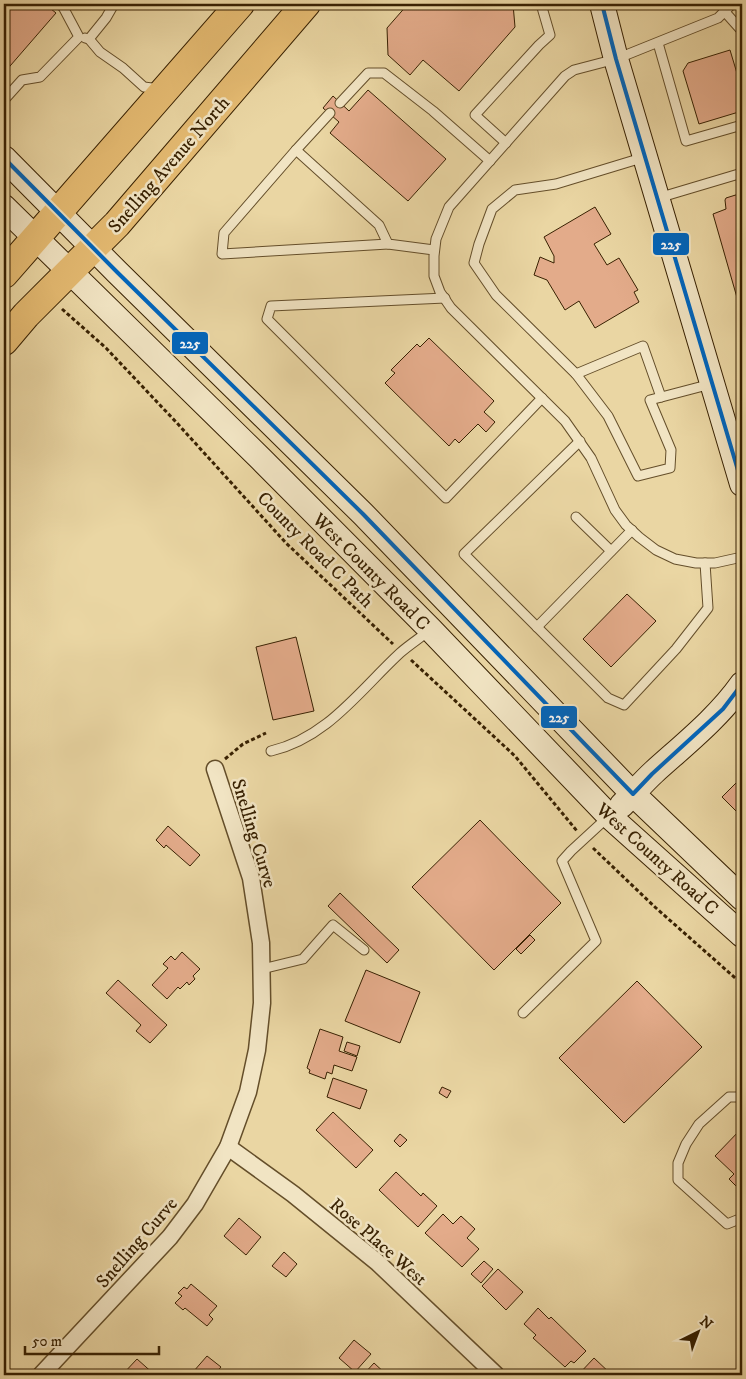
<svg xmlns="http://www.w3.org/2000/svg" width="746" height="1379" font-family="'IM FELL DW Pica',serif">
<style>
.building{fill:#e3ab8a;stroke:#382102}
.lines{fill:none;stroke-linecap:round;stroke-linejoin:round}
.lane-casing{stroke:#644e2a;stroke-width:11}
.street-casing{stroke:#644e2a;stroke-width:19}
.secondary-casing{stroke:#382102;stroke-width:26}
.highway-casing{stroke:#382102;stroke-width:30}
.path{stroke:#382102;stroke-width:3;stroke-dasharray:4 2.5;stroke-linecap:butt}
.lane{stroke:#f1e4c3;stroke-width:9}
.street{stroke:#f1e4c3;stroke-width:16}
.secondary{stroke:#f1e4c3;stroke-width:24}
.highway{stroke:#e5bb72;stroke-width:28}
.bus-1-casing{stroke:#f1e4c3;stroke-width:8}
.bus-1{stroke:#0065bd;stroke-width:4}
.labels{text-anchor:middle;stroke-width:5;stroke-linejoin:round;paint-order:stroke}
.street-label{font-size:19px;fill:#382102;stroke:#f1e4c3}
.line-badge{stroke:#f1e4c3;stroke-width:2}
.badge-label{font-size:14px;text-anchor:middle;font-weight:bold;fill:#fff}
</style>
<rect width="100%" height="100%" fill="#ead6a3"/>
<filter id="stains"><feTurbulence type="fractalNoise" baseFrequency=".004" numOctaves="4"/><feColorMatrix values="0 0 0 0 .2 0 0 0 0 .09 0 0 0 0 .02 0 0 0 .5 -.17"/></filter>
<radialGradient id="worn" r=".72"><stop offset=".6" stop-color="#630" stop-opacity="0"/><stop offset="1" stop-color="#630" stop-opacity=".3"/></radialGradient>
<g class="building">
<path d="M10 4H45L56 13 4 73V9L5 10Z"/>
<path d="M408 4H513L515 27 459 91 423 60 410 75 388 55 387 28Z"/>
<path d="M730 50 742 90V111L699 124 683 71 688 63Z"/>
<path d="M368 90 446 159 408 201 330 133 339 122 323 108 333 96 349 111Z"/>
<path d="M742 193V315L713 214 726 209 725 200 726 198Z"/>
<path d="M595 207 611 234 594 244 607 265 619 258 638 290 634 292 639 302 595 328 579 301 565 310 547 280 534 275 540 257 554 263V256L544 237Z"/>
<path d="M429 338 494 401 484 412 495 422 486 432 478 424 459 443 455 439 449 446 385 383 395 373 391 370 417 344 420 347Z"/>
<path d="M627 594 656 621 611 667 583 639Z"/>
<path d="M296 637 314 711 273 720 256 647Z"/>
<path d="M742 777V817L722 797Z"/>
<path d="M480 820 561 903 494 970 412 887Z"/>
<path d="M168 826 200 855 190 866 166 845 164 848 156 840Z"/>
<path d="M340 893 399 950 387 963 328 906Z"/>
<path d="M530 935 535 940 521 954 516 949Z"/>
<path d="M182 952 200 969 193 976 195 979 189 985 187 982 180 989 178 987 167 999 152 985 168 968 163 964 171 956 175 960Z"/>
<path d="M366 970 420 992 400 1043 345 1021Z"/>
<path d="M118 980 167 1025 150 1043 136 1031 141 1025 106 993Z"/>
<path d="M637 981 702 1047 624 1123 559 1058Z"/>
<path d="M320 1029 343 1037 339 1051 357 1057 352 1071 334 1065 332 1074 327 1072 325 1079 309 1073 310 1070 307 1068Z"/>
<path d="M347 1042 360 1046 357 1056 344 1051Z"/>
<path d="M333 1078 367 1090 360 1109 327 1097Z"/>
<path d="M442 1087 451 1091 447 1098 439 1093Z"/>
<path d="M333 1112 373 1150 356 1168 316 1130Z"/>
<path d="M742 1128V1192L729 1179 734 1174 715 1156Z"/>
<path d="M400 1134 407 1140 400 1147 394 1141Z"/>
<path d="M396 1172 421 1196 423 1193 437 1206 418 1227 379 1190Z"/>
<path d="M443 1214 453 1224 461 1216 475 1229 467 1238 479 1249 462 1267 425 1233Z"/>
<path d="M239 1218 261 1237 246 1255 224 1236Z"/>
<path d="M284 1252 297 1264 286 1277 272 1266Z"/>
<path d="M484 1261 493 1269 481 1283 471 1274Z"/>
<path d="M498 1269 523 1292 506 1310 482 1286Z"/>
<path d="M191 1284 217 1306 209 1315 213 1319 207 1326 185 1308 183 1310 175 1303 182 1296 178 1293 184 1287 187 1289Z"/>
<path d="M538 1308 549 1319 551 1317 586 1351 574 1363 571 1361 565 1367 533 1338 536 1335 524 1324Z"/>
<path d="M354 1340 371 1354 355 1372 339 1358Z"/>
<path d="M207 1356 221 1367 214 1375H197L193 1372Z"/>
<path d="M594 1358 612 1375H578Z"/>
<path d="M137 1359 155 1375H122Z"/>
<path d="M374 1363 387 1375H363Z"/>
</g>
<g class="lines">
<g class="lane-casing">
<g id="lane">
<path d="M722 4 725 12 742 31"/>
<path d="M732 4 718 18 616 59 574 70 565 76 449 207 436 239 434 256V276L440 292 451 308 565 421 591 458 615 510 626 525 639 537 656 550 675 559 696 563H715L742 557"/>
<path d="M85 38 89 39 106 18 114 4"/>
<path d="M89 39 100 52 123 68 144 87 160 89"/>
<path d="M658 43 686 141 742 125"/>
<path d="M4 100 22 80 40 77 79 37 63 7 59 4"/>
<path d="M340 103 368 73H384L433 111 490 161"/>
<path d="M330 113 296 150 224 233 222 254 388 244"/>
<path d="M506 143 475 115 539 45 550 35 541 4"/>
<path d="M296 150 379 225 388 244 434 250"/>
<path d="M645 157 556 184 515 190 492 209 479 244 474 263 496 295 576 374 608 416 638 476 670 468 671 450 650 400 711 384"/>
<path d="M658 198 742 173"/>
<path d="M445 298 271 306 267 319 446 498 542 398"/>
<path d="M576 374 643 346 661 397"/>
<path d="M580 441 464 554 608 698 624 705 676 649 708 608 705 563"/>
<path d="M576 517 611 551"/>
<path d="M537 627 632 530"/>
<path d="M271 751C327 738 360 690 400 653 409 645 420 638 430 630"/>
<path d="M262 969 303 959 333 925 364 950"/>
<path d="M523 1013 596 941 562 861 571 851 609 816"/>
<path d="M742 1097H729L699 1124 686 1144 678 1163V1180L727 1224 742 1218"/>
</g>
</g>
<g class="street-casing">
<g id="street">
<path d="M228 1147 293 1194 377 1262 496 1375"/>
<path d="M41 1375 170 1237 195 1204 228 1147 248 1092 257 1050 262 1003 261 943 251 878 215 769"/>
</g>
</g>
<g class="secondary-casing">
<g id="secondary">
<path d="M602 4 616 59 742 484"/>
<path d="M4 158 117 272 363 514 633 794 742 898"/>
<path d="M4 207 261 459 431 630 609 816 742 935"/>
<path d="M622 805C633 794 643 782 654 772 685 744 718 718 742 684"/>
</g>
</g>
<g class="highway-casing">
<g id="highway">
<path d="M4 274 240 4"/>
<path d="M4 341 26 315 117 224 306 4"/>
</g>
</g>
<g class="path">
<path d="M62 309 106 348 176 422 286 543 393 644"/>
<path d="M411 660 515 756 577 831"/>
<path d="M225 759 243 744 266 733"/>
<path d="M593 848 656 908 742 984"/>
</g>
<use href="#lane" class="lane"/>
<use href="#street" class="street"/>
<use href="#secondary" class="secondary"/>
<use href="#highway" class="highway"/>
<g class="bus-1-casing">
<g id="bus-1">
<path d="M602 4 616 59 742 484"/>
<path d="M4 158 117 272 363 514 633 794 652 774 723 709 742 684"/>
</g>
</g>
<use href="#bus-1" class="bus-1"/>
</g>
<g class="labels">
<g class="street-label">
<text transform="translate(168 164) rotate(-49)" y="7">Snelling Avenue North</text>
<text transform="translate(316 549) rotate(45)" y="7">County Road C Path</text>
<text transform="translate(372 571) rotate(45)" y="7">West County Road C</text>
<text transform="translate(255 833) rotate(73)" y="7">Snelling Curve</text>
<text transform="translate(658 858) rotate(42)" y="7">West County Road C</text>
<text transform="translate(379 1241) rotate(41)" y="7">Rose Place West</text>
<text transform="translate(136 1242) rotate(-49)" y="7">Snelling Curve</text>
</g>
</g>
<g class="line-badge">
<rect x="652" y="232" width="38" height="24" rx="5" fill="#0065bd"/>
<rect x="171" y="331" width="38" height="24" rx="5" fill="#0065bd"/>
<rect x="540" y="705" width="38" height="24" rx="5" fill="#0065bd"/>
</g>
<g class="badge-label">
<text x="671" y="249">225</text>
<text x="190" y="348">225</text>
<text x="559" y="722">225</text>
</g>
<rect width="746" height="1379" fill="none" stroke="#ead6a3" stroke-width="20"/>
<rect x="5" y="5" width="736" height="1369" fill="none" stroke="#382102" stroke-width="2.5"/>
<rect x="10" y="10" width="726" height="1359" fill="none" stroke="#382102"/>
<g transform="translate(698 1332) rotate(42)" stroke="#f1e4c3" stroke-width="4" paint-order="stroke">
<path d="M0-4L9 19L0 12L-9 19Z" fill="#382102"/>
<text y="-8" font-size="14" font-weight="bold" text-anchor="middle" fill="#382102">N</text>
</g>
<path d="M25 1346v8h134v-8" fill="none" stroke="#382102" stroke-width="2.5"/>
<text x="32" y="1346" font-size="15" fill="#382102" stroke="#f1e4c3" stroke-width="4" paint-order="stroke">50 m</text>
<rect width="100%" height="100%" filter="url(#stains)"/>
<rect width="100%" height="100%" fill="url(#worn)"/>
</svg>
